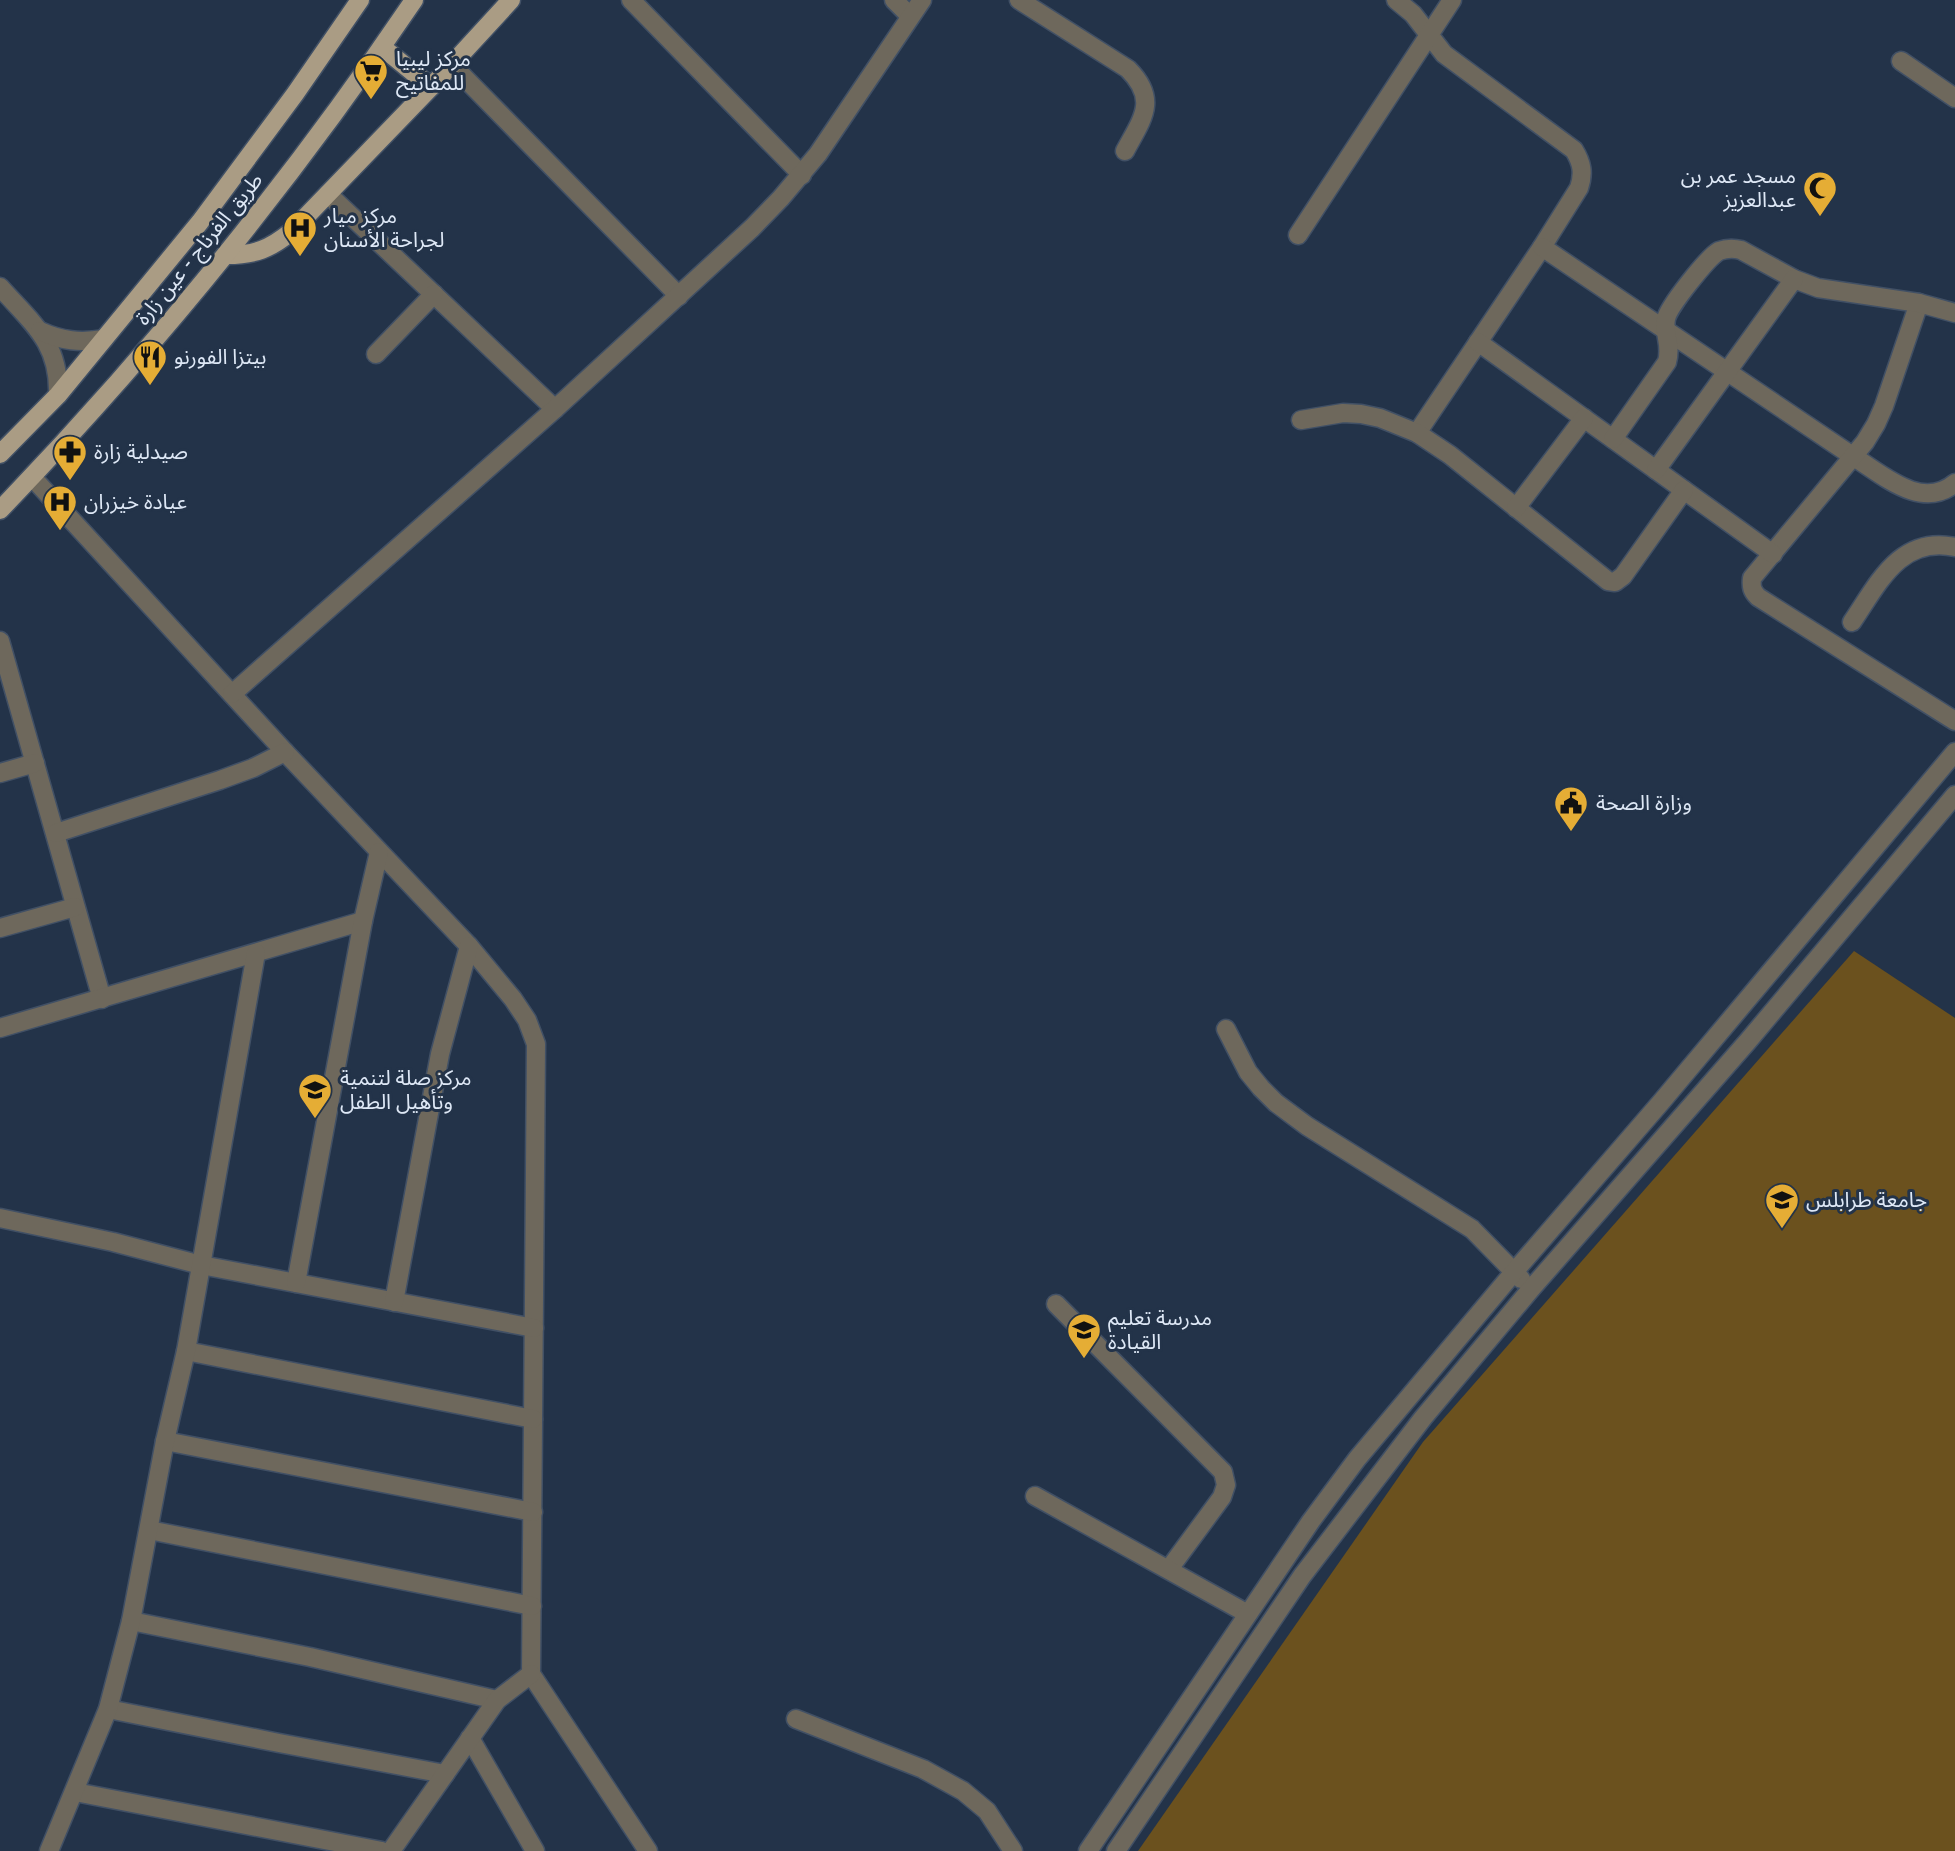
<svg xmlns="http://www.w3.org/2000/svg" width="1955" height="1851" font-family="Overpass,'Noto Sans Arabic',sans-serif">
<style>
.green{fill:#6b511e}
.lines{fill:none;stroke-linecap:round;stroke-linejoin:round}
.minor-casing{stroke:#415065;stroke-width:21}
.major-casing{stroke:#415065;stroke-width:21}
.minor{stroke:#6e685c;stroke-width:18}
.major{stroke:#aa9c84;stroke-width:18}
.labels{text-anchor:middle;stroke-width:6;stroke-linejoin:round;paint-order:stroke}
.poi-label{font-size:21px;fill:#dee8f6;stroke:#233349;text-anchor:start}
.street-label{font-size:21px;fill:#dee8f6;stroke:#233349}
</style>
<rect width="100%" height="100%" fill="#233349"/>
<path class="green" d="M1854 951 1955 1018V1851H1138L1423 1442Z"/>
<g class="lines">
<g class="minor-casing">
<g id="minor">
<path d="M631 0 802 175"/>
<path d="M894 0 910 16"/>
<path d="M1019 0 1128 69C1159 100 1142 119 1125 151"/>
<path d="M1396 0 1413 14 1444 54 1574 150C1582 163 1584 173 1579 188L1542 247 1417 433"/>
<path d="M1901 61 1955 98"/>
<path d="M452 65 679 296"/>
<path d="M328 194 555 409"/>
<path d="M1298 235 1452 0"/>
<path d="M1542 247 1854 457C1883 475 1922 511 1955 483"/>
<path d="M0 287C32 323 60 343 58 395"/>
<path d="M1919 303 1884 406 1876 424 1865 442 1752 578C1751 587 1752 591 1758 597L1955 721"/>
<path d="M40 331C62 341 80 343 104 339"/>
<path d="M1478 342 1773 554"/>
<path d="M376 354 434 294"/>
<path d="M1301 420 1343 413 1361 414 1380 418 1417 433 1450 455 1608 581 1615 582 1623 576 1684 490"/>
<path d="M1613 439 1667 362C1672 344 1663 334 1666 319 1668 307 1708 257 1719 251 1727 248 1733 248 1741 250L1794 279 1818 288 1919 303 1955 313"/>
<path d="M1656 470 1794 279"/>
<path d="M32 477 285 752 469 946 513 999 527 1020 536 1044 531 1674 648 1851"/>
<path d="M1516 508 1584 418"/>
<path d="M1852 622C1878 584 1900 535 1955 547"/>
<path d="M0 641 102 999"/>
<path d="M232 694 555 409 752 228 781 198 818 154 922 0"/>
<path d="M0 773 35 763"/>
<path d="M56 833 220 780 253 768 285 752"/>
<path d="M0 928 75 907"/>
<path d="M0 1028 363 921"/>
<path d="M1226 1029 1248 1072 1261 1088 1276 1103 1307 1126 1472 1229 1521 1279"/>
<path d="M0 1218 113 1242 201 1265 534 1328"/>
<path d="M296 1283 363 921 379 852"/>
<path d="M394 1302 440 1054 469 946"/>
<path d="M1056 1304 1223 1472 1226 1485 1222 1497 1169 1569"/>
<path d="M186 1351 533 1419"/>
<path d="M165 1441 533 1512"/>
<path d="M1035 1496 1248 1614"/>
<path d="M149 1530 532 1606"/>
<path d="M131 1621 310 1657 497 1700"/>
<path d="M108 1709 279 1743 445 1774"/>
<path d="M796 1719 923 1769 963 1791 987 1811 1013 1851"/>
<path d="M470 1738 535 1851"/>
<path d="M75 1792 382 1851"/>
<path d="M49 1851 108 1709 131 1621 165 1441 186 1351 256 953"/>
<path d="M391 1851 497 1700 531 1674"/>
<path d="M1088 1851 1311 1521 1357 1459 1514 1272 1662 1101 1955 752"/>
<path d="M1116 1851 1302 1576 1423 1418 1531 1289 1748 1041 1955 795"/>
</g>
</g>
<g class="major-casing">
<g id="major">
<path d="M382 47 431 87"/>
<path d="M227 255C255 255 270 249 292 231L431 87 511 0"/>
<path d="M0 454 58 395 200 222 295 94 360 0"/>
<path d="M0 510C152 352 291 182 414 0"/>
</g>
</g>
<use href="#minor" class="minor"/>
<use href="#major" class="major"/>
</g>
<defs>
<g id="supermarket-pin" transform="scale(1.75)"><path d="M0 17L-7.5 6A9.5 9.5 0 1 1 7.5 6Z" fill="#e5ad35" stroke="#233349"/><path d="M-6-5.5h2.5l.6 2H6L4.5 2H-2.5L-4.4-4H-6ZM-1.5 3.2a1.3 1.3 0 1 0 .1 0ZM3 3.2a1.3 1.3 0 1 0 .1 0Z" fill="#111"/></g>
<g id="mosque-pin" transform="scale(1.75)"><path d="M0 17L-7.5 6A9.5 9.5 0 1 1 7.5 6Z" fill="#e5ad35" stroke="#233349"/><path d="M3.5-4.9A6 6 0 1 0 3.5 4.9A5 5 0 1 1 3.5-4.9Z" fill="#111"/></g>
<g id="hospital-pin" transform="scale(1.75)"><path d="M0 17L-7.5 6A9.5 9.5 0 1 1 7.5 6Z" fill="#e5ad35" stroke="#233349"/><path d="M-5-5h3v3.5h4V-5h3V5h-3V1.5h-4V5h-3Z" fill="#111"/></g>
<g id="restaurant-pin" transform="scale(1.75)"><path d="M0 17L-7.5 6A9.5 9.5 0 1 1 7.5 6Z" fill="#e5ad35" stroke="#233349"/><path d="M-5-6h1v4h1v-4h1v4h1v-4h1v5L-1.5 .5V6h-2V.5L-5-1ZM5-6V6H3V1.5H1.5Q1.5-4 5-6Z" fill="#111"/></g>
<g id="pharmacy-pin" transform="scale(1.75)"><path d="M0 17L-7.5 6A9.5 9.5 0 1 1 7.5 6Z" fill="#e5ad35" stroke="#233349"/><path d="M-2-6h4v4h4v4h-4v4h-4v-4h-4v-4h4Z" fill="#111"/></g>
<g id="civic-pin" transform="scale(1.75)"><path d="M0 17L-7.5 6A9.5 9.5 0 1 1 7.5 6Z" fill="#e5ad35" stroke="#233349"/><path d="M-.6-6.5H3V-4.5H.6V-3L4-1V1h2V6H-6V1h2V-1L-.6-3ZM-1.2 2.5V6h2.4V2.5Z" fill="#111"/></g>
<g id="school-pin" transform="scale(1.75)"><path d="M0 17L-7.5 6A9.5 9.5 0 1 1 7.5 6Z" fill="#e5ad35" stroke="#233349"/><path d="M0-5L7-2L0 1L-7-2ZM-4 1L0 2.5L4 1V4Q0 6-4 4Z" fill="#111"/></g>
<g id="university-pin" transform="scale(1.75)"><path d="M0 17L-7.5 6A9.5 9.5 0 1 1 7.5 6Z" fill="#e5ad35" stroke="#233349"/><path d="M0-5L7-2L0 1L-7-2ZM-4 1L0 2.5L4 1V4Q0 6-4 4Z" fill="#111"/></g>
</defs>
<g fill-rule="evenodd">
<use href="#supermarket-pin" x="371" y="71"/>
<use href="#mosque-pin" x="1820" y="188"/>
<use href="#hospital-pin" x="300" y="228"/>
<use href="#restaurant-pin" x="150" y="357"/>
<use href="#pharmacy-pin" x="70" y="452"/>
<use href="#hospital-pin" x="60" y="502"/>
<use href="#civic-pin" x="1571" y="803"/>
<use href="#school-pin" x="315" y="1090"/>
<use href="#university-pin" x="1782" y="1200"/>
<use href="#school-pin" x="1084" y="1330"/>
</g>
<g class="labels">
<g class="poi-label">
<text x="396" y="66">مركز ليبيا<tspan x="396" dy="24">للمفاتيح</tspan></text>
<text x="1796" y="183" text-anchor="end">مسجد عمر بن<tspan x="1796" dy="24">عبدالعزيز</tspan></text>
<text x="324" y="223">مركز ميار<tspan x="324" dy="24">لجراحة الأسنان</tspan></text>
<text x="174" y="364">بيتزا الفورنو</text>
<text x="94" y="459">صيدلية زارة</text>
<text x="84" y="509">عيادة خيزران</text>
<text x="1596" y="810">وزارة الصحة</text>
<text x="340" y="1085">مركز صلة لتنمية<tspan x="340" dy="24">وتأهيل الطفل</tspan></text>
<text x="1806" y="1207">جامعة طرابلس</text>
<text x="1108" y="1325">مدرسة تعليم<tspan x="1108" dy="24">القيادة</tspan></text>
</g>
<g class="street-label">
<text transform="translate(199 249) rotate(-51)" y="7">طريق الفرناج - عين زارة</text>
</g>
</g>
</svg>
